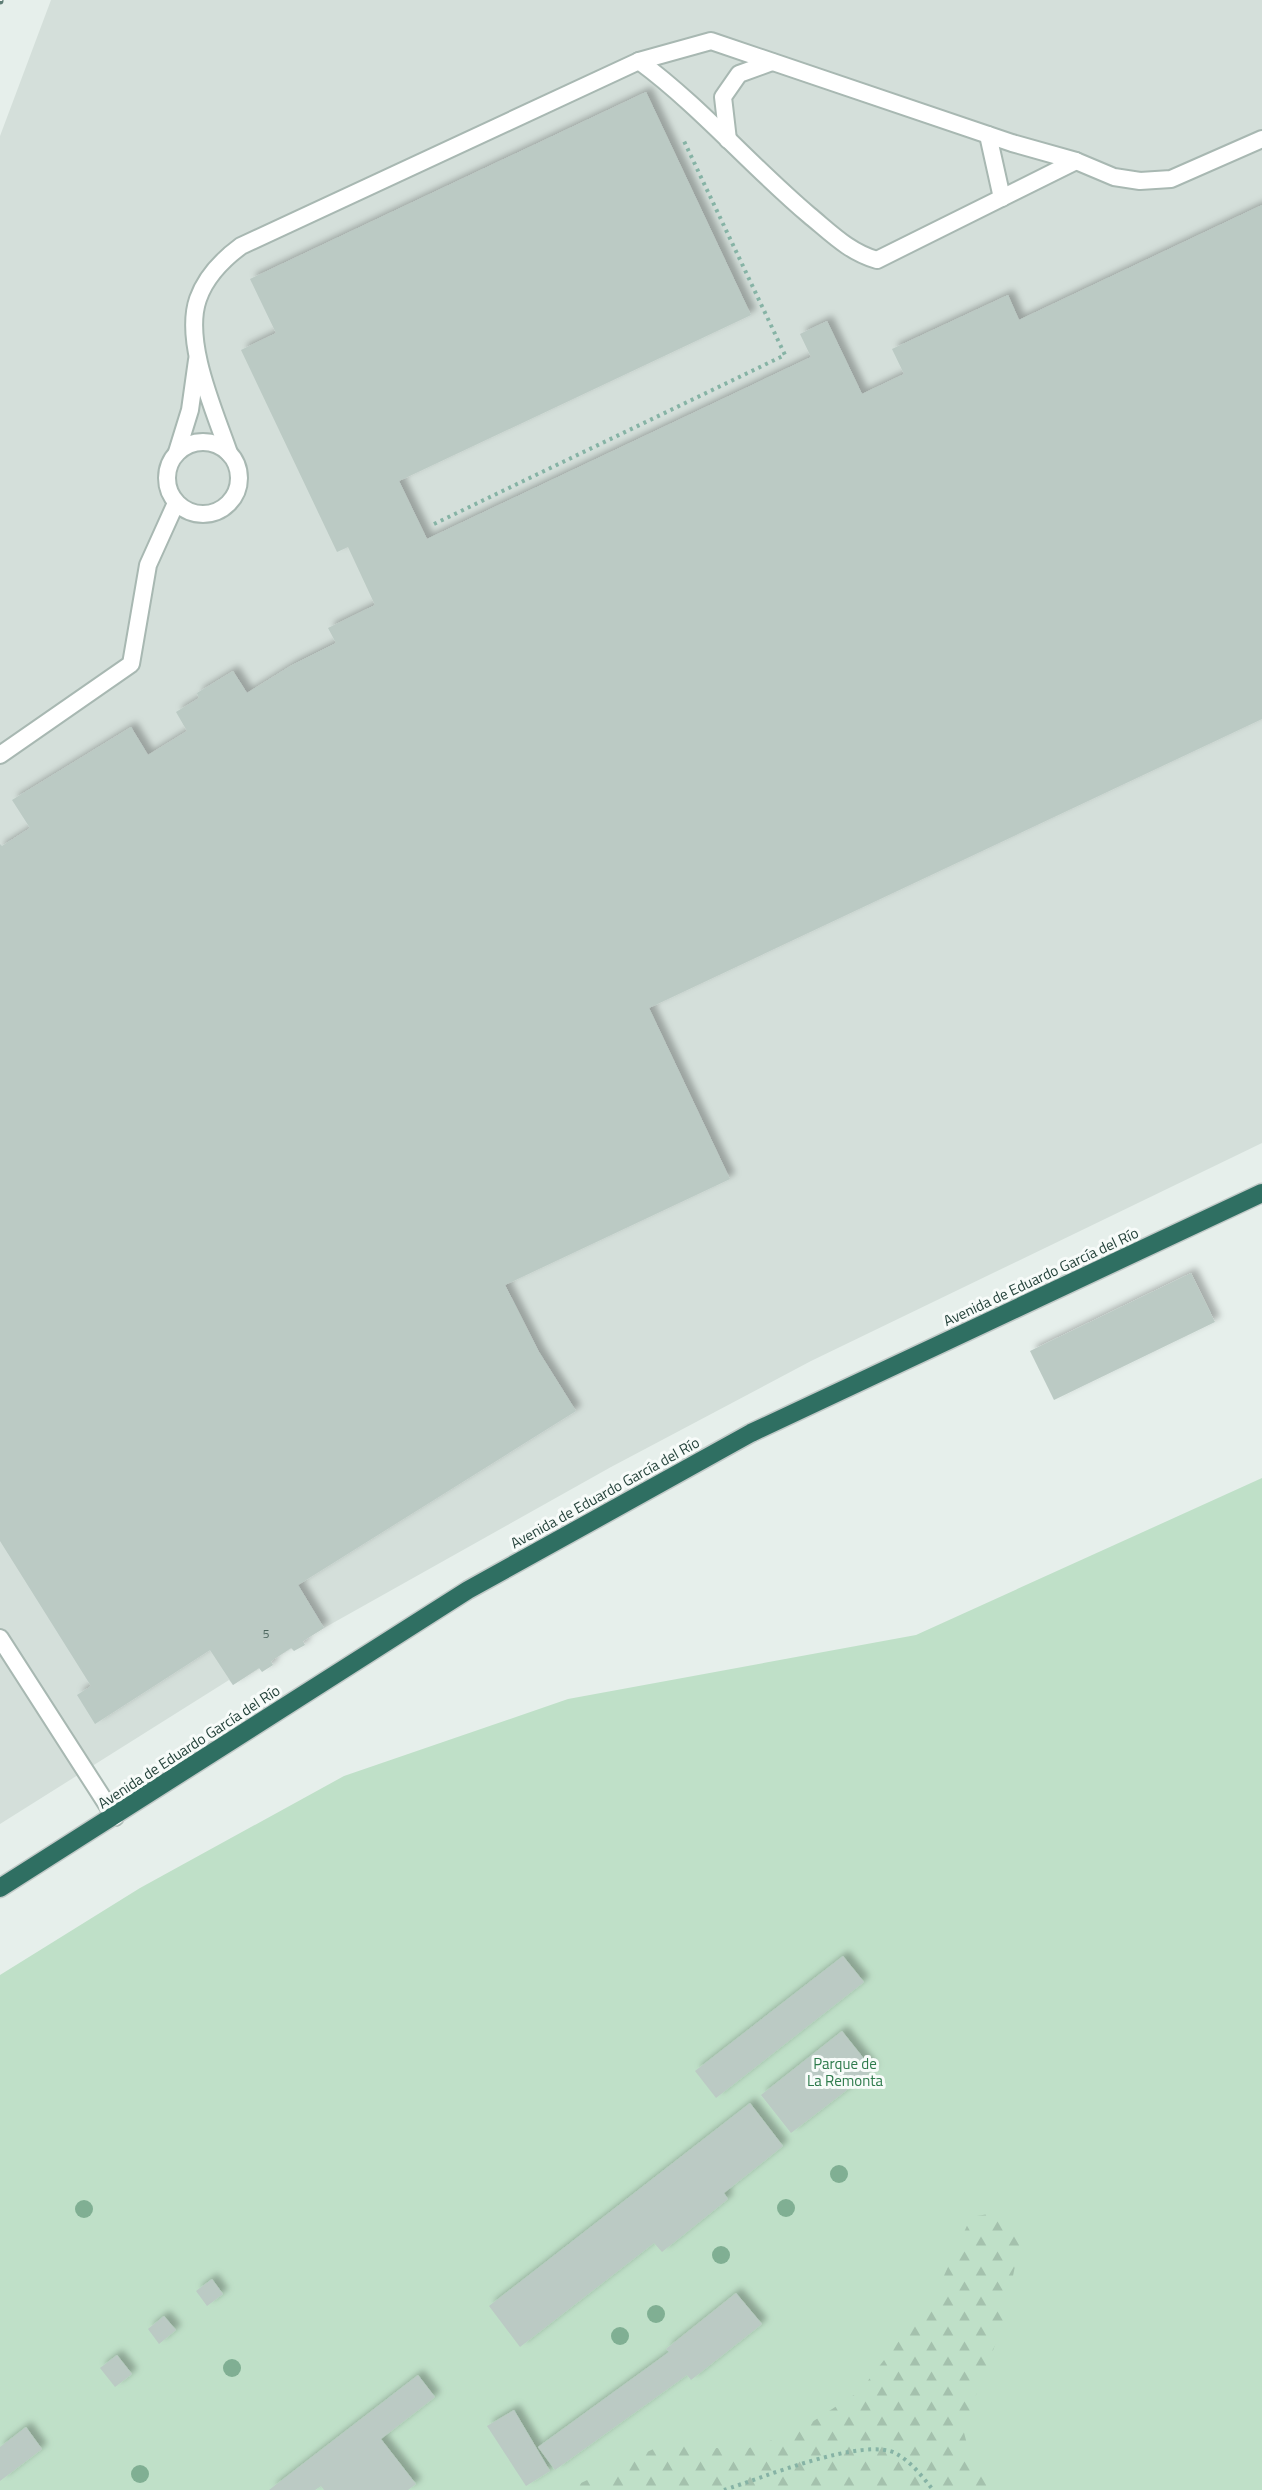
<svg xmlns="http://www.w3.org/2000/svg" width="1262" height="2490" font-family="'Titillium Web',sans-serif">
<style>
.built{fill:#d4dfda}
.green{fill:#bfe0c8}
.forest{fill:url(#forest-firs)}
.building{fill:#bbcac4;filter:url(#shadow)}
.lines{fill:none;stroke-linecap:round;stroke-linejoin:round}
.lane-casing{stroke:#a8b8b2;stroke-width:20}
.highway-casing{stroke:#c2cac8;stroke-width:21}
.path{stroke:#86b3a5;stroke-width:4;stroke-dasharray:3 4.5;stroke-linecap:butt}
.lane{stroke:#fff;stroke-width:16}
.highway{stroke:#2f6f62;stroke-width:18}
.rail-casing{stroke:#5f7d75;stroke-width:7}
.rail{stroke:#f7fbf9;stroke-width:4.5;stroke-dasharray:14;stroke-linecap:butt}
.tree{fill:#80af93}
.labels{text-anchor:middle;stroke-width:6;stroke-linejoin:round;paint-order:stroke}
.number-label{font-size:12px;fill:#4a645c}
.street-label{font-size:15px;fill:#24423a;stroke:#f7fbf9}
.park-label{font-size:15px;fill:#2d7a4b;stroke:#f7fbf9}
</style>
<defs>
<pattern id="forest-firs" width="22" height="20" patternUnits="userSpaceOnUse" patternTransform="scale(1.5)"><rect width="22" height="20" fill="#bfe0c8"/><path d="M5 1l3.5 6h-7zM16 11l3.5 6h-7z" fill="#a4c1ad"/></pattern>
<filter id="shadow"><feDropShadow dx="5.5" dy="-5.5" stdDeviation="3" flood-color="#0004"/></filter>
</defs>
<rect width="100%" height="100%" fill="#e6efeb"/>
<path class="built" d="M51 0H1262V1143L811 1361 611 1467 324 1628 233 1685 229 1680 0 1824V136Z"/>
<path class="green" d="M1262 1478V2490H0V1975L140 1888 344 1776 568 1699 916 1635Z"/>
<path class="forest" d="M1000 2212 1020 2242 1003 2324 963 2429 970 2455 995 2490H566L664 2444 743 2450 798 2431 860 2391 936 2293 971 2217Z"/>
<g class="building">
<path d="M646 92 751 315 399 481 427 539 811 357 800 334 827 321 862 394 904 374 892 349 1008 295 1019 320 1262 205V719L649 1008 730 1179 505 1285 539 1352 576 1411 298 1585 324 1628 303 1641 305 1645 294 1651 291 1648 271 1661 273 1665 262 1672 259 1668 233 1685 210 1650 95 1724 77 1695 91 1686 0 1541V844L2 846 30 828 12 800 131 727 148 755 187 731 176 712 199 698 197 693 233 671 247 693 292 665 336 643 328 628 375 605 348 547 337 552 241 350 276 333 250 279Z"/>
<path d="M1191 1273 1215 1322 1054 1400 1030 1351Z"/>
<path d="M843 1956 864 1982 716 2098 695 2071Z"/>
<path d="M842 2031 873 2070 791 2133 761 2095Z"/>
<path d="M750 2103 783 2146 724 2193 728 2199 662 2252 654 2243 520 2347 489 2306Z"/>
<path d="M212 2279 223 2294 207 2306 196 2291Z"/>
<path d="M736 2293 762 2324 691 2380 687 2375 555 2470 538 2447 669 2352 666 2349Z"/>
<path d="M164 2316 176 2330 159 2344 148 2329Z"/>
<path d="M117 2355 132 2374 115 2387 100 2368Z"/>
<path d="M418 2375 435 2397 381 2439 416 2484 408 2490H324L321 2486 315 2490H269Z"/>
<path d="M514 2410 550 2471 526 2486 487 2426Z"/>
<path d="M26 2427 42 2449 0 2481V2447Z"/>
</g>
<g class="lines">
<g class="lane-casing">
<g id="lane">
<path d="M639 61C700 106 750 165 809 215 831 233 849 252 877 260L1076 161"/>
<path d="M988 135 1002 198"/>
<path d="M728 140 723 97 739 74 772 62"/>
<circle cx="203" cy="478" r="36"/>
<path d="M177 452 190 410 197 360"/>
<path d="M229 453C215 412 183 342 198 299 206 276 222 260 241 246L639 61 711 41 1012 143 1076 161 1114 177 1140 181 1171 179 1262 139"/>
<path d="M0 755 131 664 148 565 176 503"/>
<path d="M0 1638 115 1817"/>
</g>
</g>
<g class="highway-casing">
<path id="highway" d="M0 1888 468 1590 751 1433 1262 1193"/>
</g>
<g class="path">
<path d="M434 524 785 355 683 139"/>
<path d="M724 2490C759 2479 866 2435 897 2454 911 2462 923 2477 933 2490"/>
</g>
<use href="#lane" class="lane"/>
<use href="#highway" class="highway"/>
<g class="rail-casing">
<path id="rail" d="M0 1V0"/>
</g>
<use href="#rail" class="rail"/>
</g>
<g class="tree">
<circle cx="839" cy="2174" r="9"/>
<circle cx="786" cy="2208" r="9"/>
<circle cx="84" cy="2209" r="9"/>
<circle cx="721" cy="2255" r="9"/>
<circle cx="656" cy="2314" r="9"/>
<circle cx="620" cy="2336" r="9"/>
<circle cx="232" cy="2368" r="9"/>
<circle cx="140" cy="2474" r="9"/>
</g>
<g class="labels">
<g class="number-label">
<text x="266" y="1638">5</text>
</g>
<g class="street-label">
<text transform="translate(1041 1277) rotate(-25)" y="5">Avenida de Eduardo García del Río</text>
<text transform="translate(605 1493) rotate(-29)" y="5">Avenida de Eduardo García del Río</text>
<text transform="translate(189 1747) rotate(-33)" y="5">Avenida de Eduardo García del Río</text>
</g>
<g class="park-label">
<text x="845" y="2069">Parque de<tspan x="845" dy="17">La Remonta</tspan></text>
</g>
</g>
</svg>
